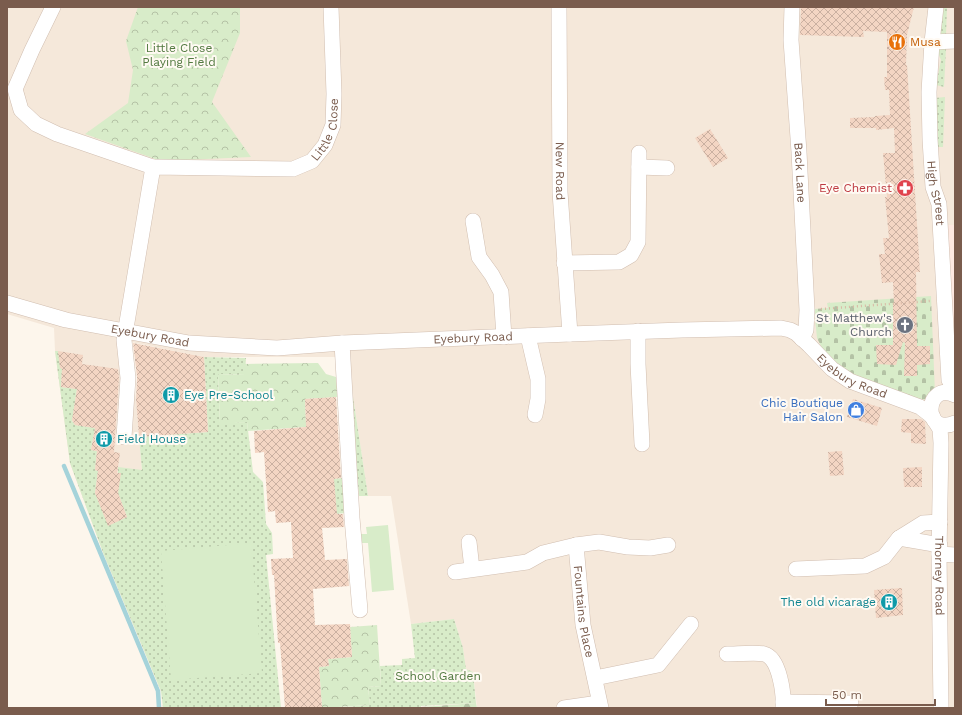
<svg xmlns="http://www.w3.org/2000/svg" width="962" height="715" font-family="'Work Sans',sans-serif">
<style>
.residential{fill:#f5e8da}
.commercial{fill:#fde8e0}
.grass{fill:url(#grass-dots)}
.forest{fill:url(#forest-firs)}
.cemetery{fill:url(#cemetery-stones)}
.park{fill:url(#park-crowns)}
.pitch{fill:#d8ecc9}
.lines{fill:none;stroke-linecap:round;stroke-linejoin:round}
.stream{stroke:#a5d3da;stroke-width:4.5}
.building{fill:url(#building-cross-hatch)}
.minor-casing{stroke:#d1beb0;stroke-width:16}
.path{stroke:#d9b8a5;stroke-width:2.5;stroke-dasharray:1 3;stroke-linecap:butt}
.minor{stroke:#fff;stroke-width:15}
.labels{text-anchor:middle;stroke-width:4;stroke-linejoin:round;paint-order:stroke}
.food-label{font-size:12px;fill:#c56008;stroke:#fffaf3;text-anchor:start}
.park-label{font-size:12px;fill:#537a41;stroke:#fffaf3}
.street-label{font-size:12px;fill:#7a5c4d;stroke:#fffaf3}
.health-label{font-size:12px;fill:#be3a42;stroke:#fffaf3;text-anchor:end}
.worship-label{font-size:12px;fill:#5b616d;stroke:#fffaf3;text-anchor:end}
.culture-label{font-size:12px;fill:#0d838f;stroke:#fffaf3;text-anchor:start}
.shop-label{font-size:12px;fill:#366cbe;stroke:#fffaf3;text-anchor:end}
</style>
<defs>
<pattern id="grass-dots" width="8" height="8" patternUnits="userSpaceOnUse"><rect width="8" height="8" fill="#d8ecc9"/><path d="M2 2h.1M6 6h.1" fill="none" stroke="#b4c2a5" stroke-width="1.8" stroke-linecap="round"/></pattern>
<pattern id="forest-firs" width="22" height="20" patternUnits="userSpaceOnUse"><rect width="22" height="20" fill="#d8ecc9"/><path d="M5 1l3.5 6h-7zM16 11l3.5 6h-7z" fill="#b4c2a5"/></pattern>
<pattern id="cemetery-stones" width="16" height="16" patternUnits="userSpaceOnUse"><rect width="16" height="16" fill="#d8ecc9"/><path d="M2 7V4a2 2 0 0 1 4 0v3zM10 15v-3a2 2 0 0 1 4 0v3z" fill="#b4c2a5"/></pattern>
<pattern id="park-crowns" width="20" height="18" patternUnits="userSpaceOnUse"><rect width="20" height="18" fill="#d8ecc9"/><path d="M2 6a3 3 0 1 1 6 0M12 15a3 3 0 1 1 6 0" fill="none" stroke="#b4c2a5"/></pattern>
<pattern id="building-cross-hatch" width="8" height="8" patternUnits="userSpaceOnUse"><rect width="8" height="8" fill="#f3d5c3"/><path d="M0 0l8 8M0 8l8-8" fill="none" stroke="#cab0a1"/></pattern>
</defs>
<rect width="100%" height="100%" fill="#fdf6ec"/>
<path class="residential" d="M7 7H955V225H940L955 391V708H477L473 672 466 670 463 648 454 619 411 624 391 496H368L347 357H204L131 342 161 691 104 555 70 463 55 351 54 328 7 314Z"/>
<path class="commercial" d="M940 225H955V339L947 338Z"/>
<g class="grass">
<path d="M943 7H947L946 35 939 36Z"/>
<path d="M946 48 944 87 936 85 941 60 937 50Z"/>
<path d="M945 97 943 147H936L935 98Z"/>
<path d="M55 351H58L62 369 61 387 77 389 72 421 75 425 95 428 91 450 97 451 95 470 98 471 95 493 109 525 127 517 118 493 120 473H118V467L142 470 139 437 208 432 204 357 246 358 245 375 218 374 220 423 247 422 253 472 263 482 266 524 272 533 273 554 266 555 281 708H163L161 691 104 555 70 463Z"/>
<path d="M347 357 368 496H359Z"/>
<path d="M344 478 347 513 333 514 315 480Z"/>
<path d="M454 619 463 648 466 669 473 672 476 703 421 706V708H331L370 705 368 687 381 686 380 666 402 665V659L415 658 411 624Z"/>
</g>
<path class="forest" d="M476 703 477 708H421V707Z"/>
<path class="cemetery" d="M931 296 935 393 929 399 921 400 888 391 842 369 823 350 817 338 814 309 828 308 827 303Z"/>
<g class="park">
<path d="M138 7H240V33L212 102 251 157 161 161 85 134 128 103 133 70 126 41Z"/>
<path d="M318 363 326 374 336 377 338 397 305 399 307 449 305 427 248 431 247 422 220 424 218 374 245 375 244 364Z"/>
<path d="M377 625 381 686 368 687 370 705 322 708 319 667 329 666 328 659 352 657 350 627Z"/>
</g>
<g class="pitch">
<path d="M388 525 394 590 372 592 368 543H362L361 534H367L366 527Z"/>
<path d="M251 543 262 673 171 680 161 551Z"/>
</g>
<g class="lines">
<path class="stream" d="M64 466 158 691 159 708"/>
</g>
<g class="building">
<path d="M801 7H914L907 35 906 65H907L920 272H916L917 346H930V364L917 365V376H904L905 343 903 342 896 365 877 364 876 345H893V305H894L893 282 882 283 879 254H885L883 238H889L885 197H887L883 153H895L894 128 876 130V128H850V118L875 117V116L890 115 889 90H885L884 77H887V32L863 31 864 37 800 35Z"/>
<path d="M710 129 728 158 713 167 695 138Z"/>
<path d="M133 343 204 357 208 432 139 437 136 399 137 377Z"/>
<path d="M58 351 83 355 82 364 118 369 119 378 114 452 120 453 117 473H121L118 493 127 517 108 526 95 493 98 471 95 470 97 451 91 450 95 428 75 425 72 420 77 389 61 387 62 369 60 368Z"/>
<path d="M336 397 341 478 334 479 337 514H343L344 527 322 528 325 560 347 559 349 586 313 589 315 625 350 624 352 657 328 659 329 666 319 667 322 708H285L280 643H278L274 575H272L271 559 293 558 291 522 276 523 275 511 268 512 264 452 255 453 254 431 306 427 305 399Z"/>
<path d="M853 399 882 408 877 426 847 417Z"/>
<path d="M902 419H921L925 422 926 444 911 443V433L901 432Z"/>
<path d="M842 451 844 475 830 476 828 452Z"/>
<path d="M922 467V487H904L903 468Z"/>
<path d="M902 588 903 615 876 618 874 590Z"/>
</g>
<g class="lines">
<g class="minor-casing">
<g id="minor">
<path d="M53 7 32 50 15 89 21 110 36 124 57 134 153 167"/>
<path id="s1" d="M559 7 560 192 570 334"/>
<path id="s2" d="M792 7 791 40 799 152 807 310 806 330 802 339"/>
<path id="s3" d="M936 7 932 42 929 92 930 139 933 187 939 204 949 380 955 392"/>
<path d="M932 42 955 41"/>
<path d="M639 167 667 168"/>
<path d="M473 221 479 257 492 275 501 292 504 337"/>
<path d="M564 263 619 262 631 255 638 242 639 153"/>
<path id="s4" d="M7 303 66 320 189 343 277 348 342 343 570 334 682 330 781 328 790 330 796 333 809 345 832 369 850 381 920 407 933 417"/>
<path d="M638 331V364L642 444"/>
<path d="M528 336 538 379V399L535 415"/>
<path d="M342 343 352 518 360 610"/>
<path d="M955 395C925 380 921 437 955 423"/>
<path id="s5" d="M935 421 940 429 941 443 939 554 941 708"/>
<path id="s6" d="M124 437 128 378 124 340 153 167 293 169 312 161 325 145 333 125 334 94 331 7"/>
<path d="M940 522 923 523 899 538 940 545"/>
<path d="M469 542 472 569"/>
<path id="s7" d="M576 545 583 625 601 708"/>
<path d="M939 554 955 555"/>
<path d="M796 569 865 566 884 557 899 538"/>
<path d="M455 572 527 562 543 553 576 545 599 542 628 547 650 548 668 545"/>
<path d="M727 654C736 654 757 652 764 654 780 658 784 695 783 708"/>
<path d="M595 678 658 665 691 624"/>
<path d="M783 702 851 703"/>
<path d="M564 708 599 703"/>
</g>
</g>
<path class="path" d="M821 309 930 301"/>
<use href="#minor" class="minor"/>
</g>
<defs>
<g id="restaurant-disc" transform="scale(0.9)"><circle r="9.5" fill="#e8710a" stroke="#fffaf3"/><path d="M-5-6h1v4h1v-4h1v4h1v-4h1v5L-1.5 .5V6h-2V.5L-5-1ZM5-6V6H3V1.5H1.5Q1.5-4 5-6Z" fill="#fff"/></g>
<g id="pharmacy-disc" transform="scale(0.9)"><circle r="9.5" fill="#e0444e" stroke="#fffaf3"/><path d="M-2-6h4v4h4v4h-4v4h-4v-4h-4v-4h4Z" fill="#fff"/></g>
<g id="church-disc" transform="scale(0.9)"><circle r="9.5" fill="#6b7280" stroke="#fffaf3"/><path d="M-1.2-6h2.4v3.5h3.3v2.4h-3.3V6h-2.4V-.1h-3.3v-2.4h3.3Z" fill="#fff"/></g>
<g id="building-disc" transform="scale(0.9)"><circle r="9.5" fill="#0f9aa8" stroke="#fffaf3"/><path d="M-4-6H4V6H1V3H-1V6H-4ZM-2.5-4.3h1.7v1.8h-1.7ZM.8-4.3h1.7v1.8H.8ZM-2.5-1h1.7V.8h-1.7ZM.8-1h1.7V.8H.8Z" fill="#fff"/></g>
<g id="shop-disc" transform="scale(0.9)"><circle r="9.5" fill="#3f7fe0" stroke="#fffaf3"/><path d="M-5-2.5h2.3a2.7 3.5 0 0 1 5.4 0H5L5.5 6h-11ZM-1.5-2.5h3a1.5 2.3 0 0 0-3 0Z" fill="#fff"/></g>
</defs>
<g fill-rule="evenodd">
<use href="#restaurant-disc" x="897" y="42"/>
<use href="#pharmacy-disc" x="905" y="188"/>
<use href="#church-disc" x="905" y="325"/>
<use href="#building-disc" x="171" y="395"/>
<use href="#shop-disc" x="856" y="410"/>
<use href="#building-disc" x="104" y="439"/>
<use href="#building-disc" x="889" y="602"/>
</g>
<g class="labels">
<g class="food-label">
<text x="910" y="46">Musa</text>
</g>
<g class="park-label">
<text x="179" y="52">Little Close<tspan x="179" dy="14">Playing Field</tspan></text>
<text x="438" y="680">School Garden</text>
</g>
<g class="street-label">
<text dy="4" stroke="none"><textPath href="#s6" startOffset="469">Little Close</textPath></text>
<text dy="4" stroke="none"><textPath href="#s1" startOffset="164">New Road</textPath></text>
<text dy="4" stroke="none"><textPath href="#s2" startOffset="166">Back Lane</textPath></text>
<text dy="4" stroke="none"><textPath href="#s3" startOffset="187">High Street</textPath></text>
<text dy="4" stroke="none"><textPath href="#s4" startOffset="147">Eyebury Road</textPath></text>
<text dy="4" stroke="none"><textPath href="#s4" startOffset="471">Eyebury Road</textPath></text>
<text dy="4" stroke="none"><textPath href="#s4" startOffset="867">Eyebury Road</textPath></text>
<text dy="4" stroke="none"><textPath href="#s5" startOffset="156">Thorney Road</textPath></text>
<text dy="4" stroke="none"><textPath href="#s7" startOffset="67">Fountains Place</textPath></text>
</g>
<g class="health-label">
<text x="892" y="192">Eye Chemist</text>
</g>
<g class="worship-label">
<text x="892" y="322">St Matthew's<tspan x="892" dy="14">Church</tspan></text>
</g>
<g class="culture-label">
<text x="184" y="399">Eye Pre-School</text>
<text x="117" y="443">Field House</text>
<text x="876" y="606" text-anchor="end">The old vicarage</text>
</g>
<g class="shop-label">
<text x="843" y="407">Chic Boutique<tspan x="843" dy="14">Hair Salon</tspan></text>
</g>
</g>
<rect width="962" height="715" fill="none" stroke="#7a5c4d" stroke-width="16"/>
<path d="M826 699v6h109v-6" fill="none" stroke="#7a5c4d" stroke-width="2"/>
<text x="832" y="699" font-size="12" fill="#7a5c4d" stroke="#fffaf3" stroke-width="3" paint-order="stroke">50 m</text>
</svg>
